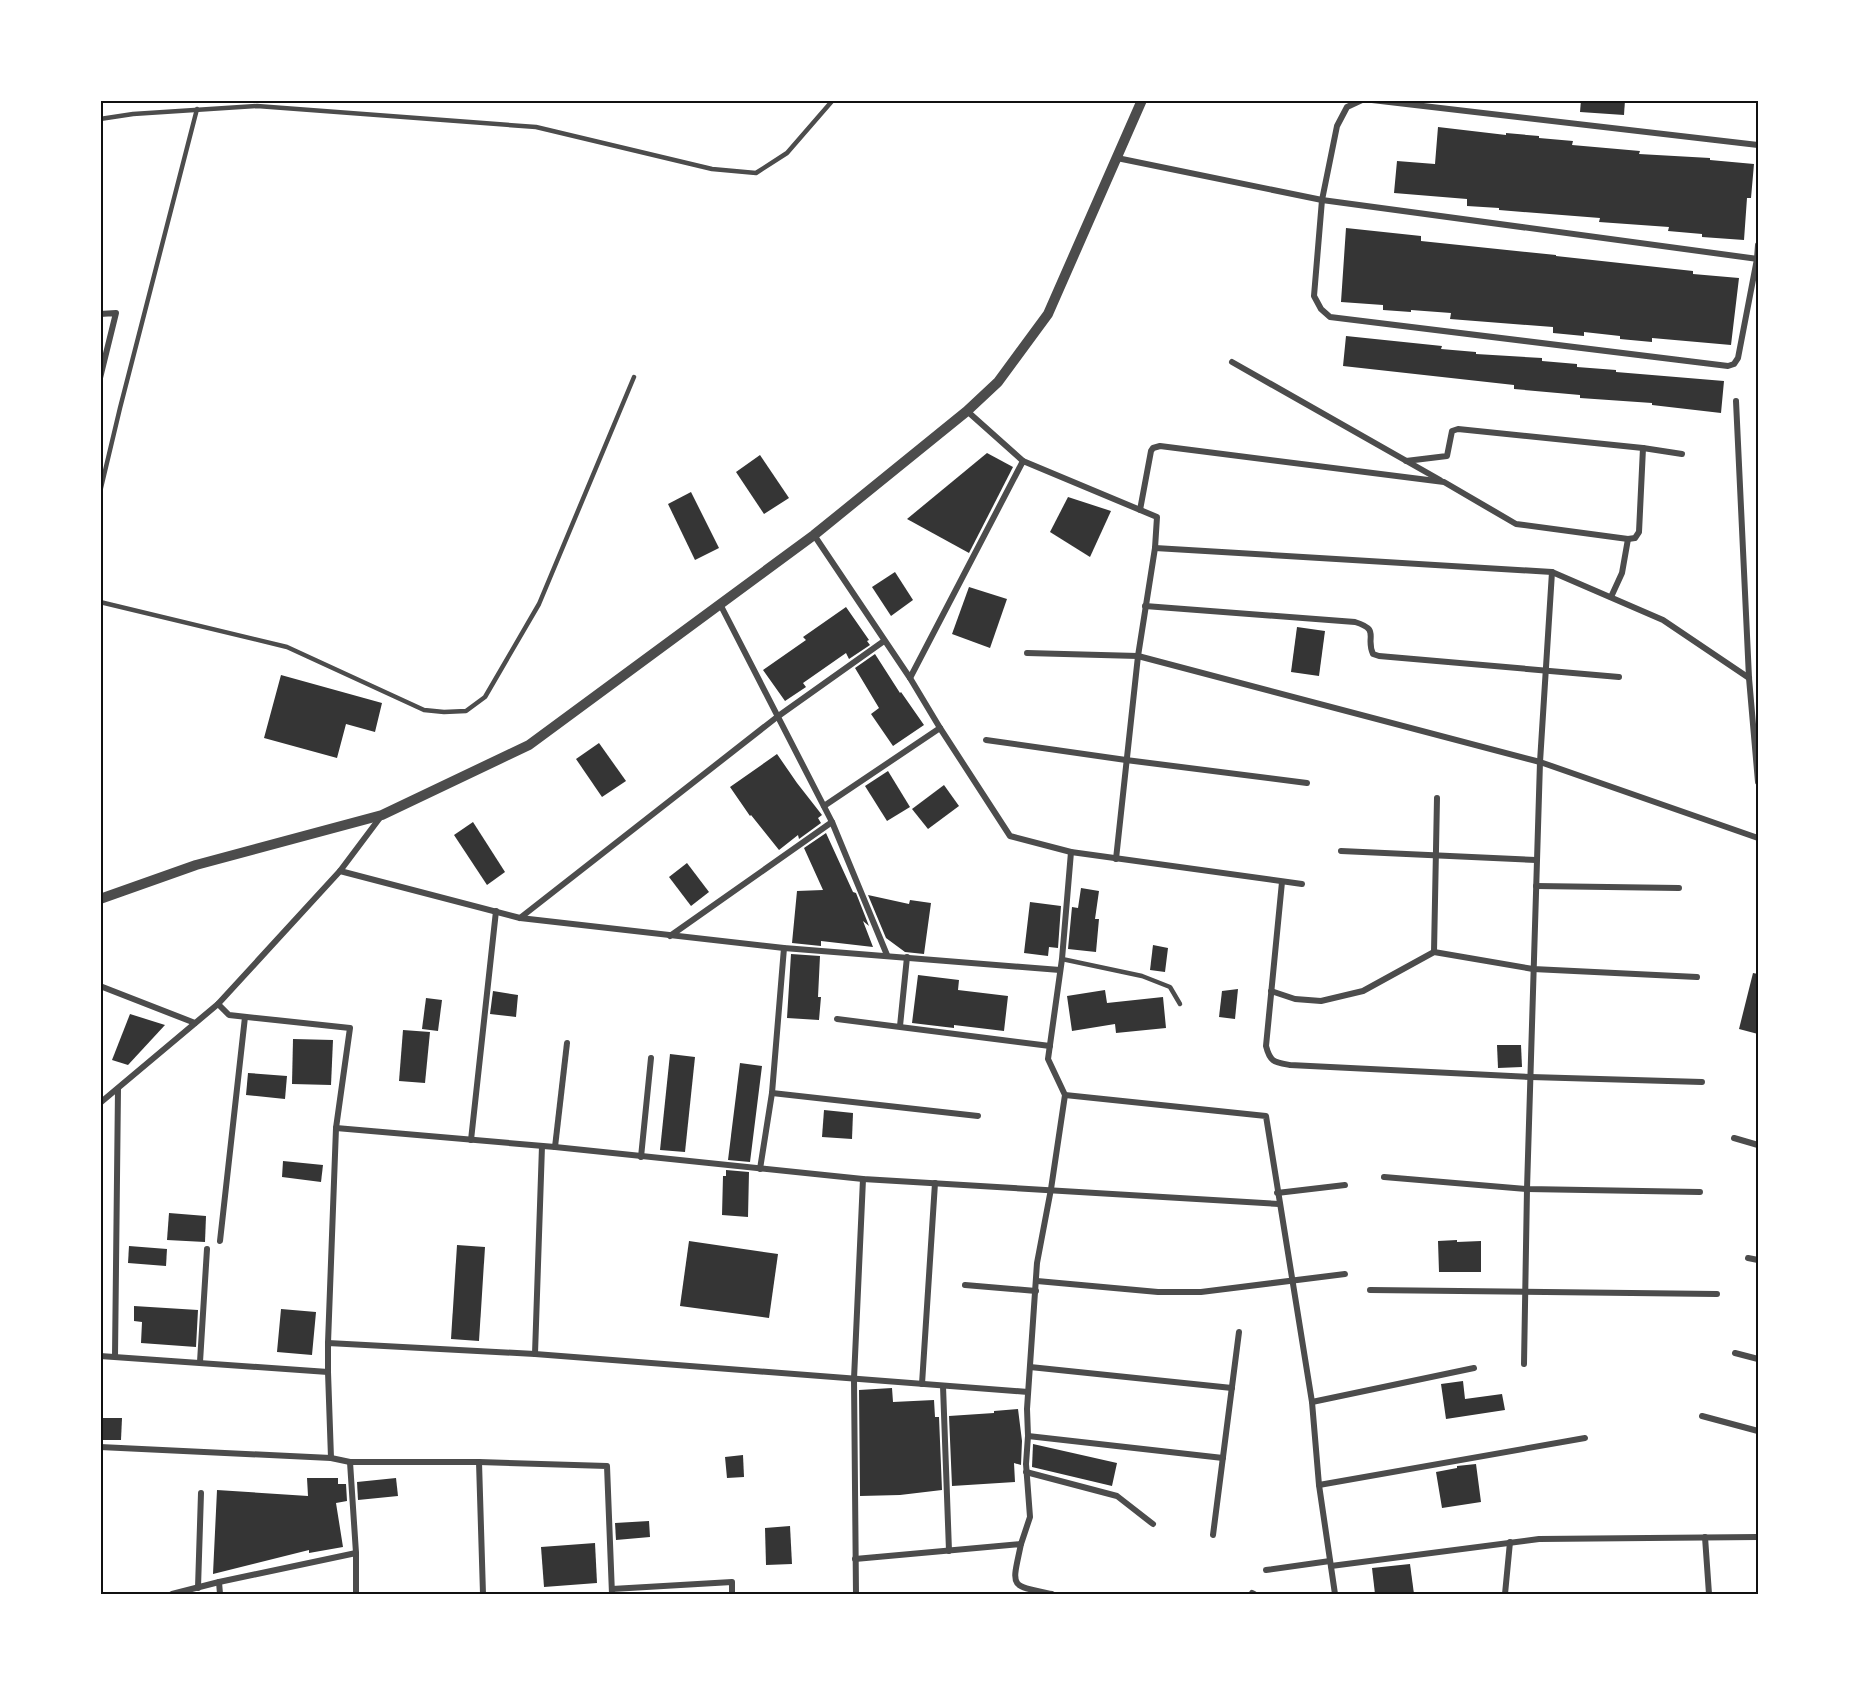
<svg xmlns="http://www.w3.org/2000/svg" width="1859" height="1695" font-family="Lato,sans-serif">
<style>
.building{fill:#353535}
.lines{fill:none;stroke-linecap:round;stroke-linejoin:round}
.service{stroke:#4c4c4c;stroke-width:4.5}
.minor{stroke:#4c4c4c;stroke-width:6}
.tertiary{stroke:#4c4c4c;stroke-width:10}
.neatline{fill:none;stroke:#111;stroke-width:2}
</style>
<rect width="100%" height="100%" fill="#fff"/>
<g class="building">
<path d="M1581 100H1625L1624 115 1580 112Z"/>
<path d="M1438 127 1506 135V133L1539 136V138L1573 141 1572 145 1640 151 1639 154 1710 158V160L1754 164 1751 198H1747L1744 240 1702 237V234L1668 231 1669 227 1599 222 1600 218 1499 210V208L1467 206V199L1394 193 1397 161 1435 164Z"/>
<path d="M1346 228 1421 236V241L1556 255V256L1693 271V274L1739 278 1731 345 1652 338V342L1620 339V336L1584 332V336L1553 333V327L1450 319 1451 313 1411 310V312L1383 310V305L1341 302Z"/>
<path d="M1346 336 1442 346 1441 349 1476 352V354L1542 358V361L1577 364V367L1616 370V372L1724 381 1721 413 1652 405V403L1580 398V395L1514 389V385L1343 366Z"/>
<path d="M987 453 1013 467 969 553 907 519Z"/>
<path d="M760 455 789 498 764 514 736 472Z"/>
<path d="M691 492 719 548 695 560 668 504Z"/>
<path d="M1068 497 1111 511 1090 557 1050 532Z"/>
<path d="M895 572 913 600 891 616 872 587Z"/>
<path d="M969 587 1007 599 990 648 952 634Z"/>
<path d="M846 607 869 640 867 641 870 645 849 659 846 653 803 683 806 687 785 701 763 670 806 640 803 637Z"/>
<path d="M1297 627 1325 631 1319 676 1291 672Z"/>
<path d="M875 654 900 693 901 692 924 725 893 746 871 714 879 708 855 668Z"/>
<path d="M281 675 382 703 375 732 346 724 337 758 264 738Z"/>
<path d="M599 743 626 781 602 797 576 759Z"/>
<path d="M777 754 797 783 822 815 818 818 821 823 799 839 798 835 779 850 751 815 750 816 730 787Z"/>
<path d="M888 771 910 807 887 821 865 786Z"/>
<path d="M944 785 959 806 928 829 912 809Z"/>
<path d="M473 822 505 872 487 885 454 835Z"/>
<path d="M826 833 853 892 856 893 869 926 863 921 873 947 821 941V946L792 943 797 891 823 890 804 848Z"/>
<path d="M687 863 709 892 691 906 669 877Z"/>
<path d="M1081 888 1099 891 1095 919H1099L1096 952 1068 949 1072 907 1078 908Z"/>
<path d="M868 895 909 904 910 900 931 903 924 954 905 952 886 938Z"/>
<path d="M1030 902 1061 906 1058 948 1049 947 1048 956 1024 953Z"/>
<path d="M1153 945 1168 948 1165 972 1150 970Z"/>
<path d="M791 954 820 956 818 997H821L819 1020 787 1018Z"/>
<path d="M1753 973 1758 974V1034L1739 1029Z"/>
<path d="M918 975 959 980 958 990 1008 996 1004 1031 954 1025V1028L912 1023Z"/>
<path d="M1238 989 1235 1019 1219 1017 1222 991Z"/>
<path d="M1105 990 1107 1003 1163 997 1166 1028 1116 1033 1115 1024 1072 1031 1067 996Z"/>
<path d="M493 991 518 995 516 1017 490 1014Z"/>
<path d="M426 998 442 1000 438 1031 422 1029Z"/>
<path d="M130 1014 165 1025 128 1065 112 1060Z"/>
<path d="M403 1030 430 1032 425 1083 399 1081Z"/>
<path d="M293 1039 333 1040 331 1085 292 1084Z"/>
<path d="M1497 1045H1521L1522 1067 1498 1068Z"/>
<path d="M670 1054 695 1057 685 1152 660 1150Z"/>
<path d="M740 1063 762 1066 750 1162 728 1160Z"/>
<path d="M248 1073 287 1076 285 1099 246 1095Z"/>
<path d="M824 1110 853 1113 852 1139 822 1137Z"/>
<path d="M283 1161 323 1165 321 1182 282 1177Z"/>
<path d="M726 1170 749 1172 748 1217 722 1215 723 1176H726Z"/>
<path d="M169 1213 206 1216 205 1242 167 1240Z"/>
<path d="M1457 1240V1242L1481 1241V1272H1439L1438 1241Z"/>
<path d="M689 1241 778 1254 769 1318 680 1306Z"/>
<path d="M457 1245 485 1247 479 1341 451 1339Z"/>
<path d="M129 1246 167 1249 166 1266 128 1263Z"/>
<path d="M134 1306 198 1310 196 1347 141 1343 142 1322 134 1321Z"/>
<path d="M281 1309 316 1312 312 1355 277 1352Z"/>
<path d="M1463 1381 1465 1399 1502 1394 1505 1410 1446 1419 1441 1384Z"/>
<path d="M892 1388 893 1402 934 1400 935 1417H939L942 1490 900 1495 860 1496 859 1390Z"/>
<path d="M1018 1409 1022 1441 1021 1465 1014 1463 1015 1482 952 1486 949 1416 994 1413V1411Z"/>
<path d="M100 1418H122L121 1440H100Z"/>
<path d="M1033 1444 1117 1463 1112 1486 1032 1467Z"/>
<path d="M743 1455 744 1477 727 1478 725 1457Z"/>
<path d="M1476 1464 1481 1502 1442 1508 1436 1472 1457 1468V1466Z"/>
<path d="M307 1478H338V1484H346L347 1501 336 1503 343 1547 309 1553V1550L213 1574 217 1490 308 1496Z"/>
<path d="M396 1478 398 1496 358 1500 357 1482Z"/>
<path d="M649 1521 650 1537 616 1540 615 1523Z"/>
<path d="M790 1526 792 1564 766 1565 765 1528Z"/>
<path d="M595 1543 597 1583 544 1587 541 1547Z"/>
<path d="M1410 1564 1414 1594H1375L1372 1568Z"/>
</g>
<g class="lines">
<g class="service">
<path d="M100 119 133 114 257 106 536 127 712 169 756 173 787 153 833 100"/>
<path d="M100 492 120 408 197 109"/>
<path d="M100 602 287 647 424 710 444 712 466 711 485 697 539 604 634 377"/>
<path d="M1062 959 1142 976 1170 987 1180 1004"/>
</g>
<g class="minor">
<path d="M1362 100 1347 107 1337 126 1322 200 1314 296 1321 309 1330 317 1728 366 1734 364 1738 358 1757 259 1758 245"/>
<path d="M1372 100 1758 145"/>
<path d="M1117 158 1322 200 1758 259"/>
<path d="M100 314 116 313 100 378"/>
<path d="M1232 362 1440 480"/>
<path d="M1736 401 1749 678 1758 782"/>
<path d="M967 411 1023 461"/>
<path d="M1643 448 1682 454"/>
<path d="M1140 510 1151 451 1153 448 1160 446 1444 482 1516 524 1628 539 1635 538 1639 532 1643 448 1458 429 1452 431 1447 456 1406 461"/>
<path d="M814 535 910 678 1023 461 1157 517 1155 548 1138 656 1116 859"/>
<path d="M1155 548 1552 572 1663 620 1749 678"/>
<path d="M1611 597 1622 573 1628 539"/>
<path d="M720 604 832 822 887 955"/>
<path d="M1145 606 1355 622C1381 630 1365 637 1373 654L1379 656 1619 677"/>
<path d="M1027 653 1138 656 1540 762 1758 838"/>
<path d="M910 678 940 728 1010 836 1071 852 1302 884"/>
<path d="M986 740 1126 760 1307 783"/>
<path d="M824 806 940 728"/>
<path d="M1341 851 1536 860"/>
<path d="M340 871 520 918 784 948 1060 970"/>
<path d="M1282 882 1266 1046C1270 1062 1274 1062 1290 1065L1531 1077 1702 1082"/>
<path d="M1536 886 1679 888"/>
<path d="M520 918 777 717 884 641"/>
<path d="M670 936 832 822"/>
<path d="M1434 952 1437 798"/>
<path d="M100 986 195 1023"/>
<path d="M1271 991 1295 999 1321 1001 1363 991 1434 952 1533 969 1697 977"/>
<path d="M218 1004 229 1015 350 1028 336 1128 328 1343"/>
<path d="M837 1019 1050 1046"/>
<path d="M900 1026 907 957"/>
<path d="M772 1093 978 1116"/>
<path d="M1065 1095 1266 1116 1312 1402 1319 1485 1335 1594"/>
<path d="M100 1103 218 1004 340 871 382 815"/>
<path d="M336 1128 555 1147 863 1179 1279 1204"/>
<path d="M1734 1138 1758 1145"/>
<path d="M471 1140 496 911"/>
<path d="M542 1146 535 1354 1028 1392"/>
<path d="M555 1147 567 1043"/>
<path d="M641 1157 651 1058"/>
<path d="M760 1169 772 1093 784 948"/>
<path d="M1384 1177 1527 1189 1700 1192"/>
<path d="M1277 1193 1345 1185"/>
<path d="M220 1241 245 1017"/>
<path d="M1748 1258 1758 1260"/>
<path d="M1037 1281 1158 1292H1201L1345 1274"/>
<path d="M965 1285 1036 1291"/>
<path d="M1370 1290 1717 1294"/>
<path d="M1735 1353 1758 1359"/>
<path d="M100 1356 328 1372V1343L535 1354"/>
<path d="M115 1356 118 1089"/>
<path d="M200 1362 207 1249"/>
<path d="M1524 1364 1527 1189 1540 762 1552 572"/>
<path d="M1030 1367 1232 1388"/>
<path d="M328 1372 331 1458"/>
<path d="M922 1384 935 1183"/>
<path d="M943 1386 949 1551"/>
<path d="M1312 1402 1474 1368"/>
<path d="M1702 1416 1758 1431"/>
<path d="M1028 1436 1223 1458"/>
<path d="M100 1447 331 1458 350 1462H479L607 1466 612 1594"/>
<path d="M350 1462 356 1553V1594"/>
<path d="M479 1462 483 1594"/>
<path d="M1026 1472 1117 1496 1153 1524"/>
<path d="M1319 1485 1585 1438"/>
<path d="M1213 1535 1239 1332"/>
<path d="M1705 1537 1709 1594"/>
<path d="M1021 1544 1030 1517 1026 1464 1028 1436 1027 1409 1037 1263 1051 1189 1065 1095 1048 1059 1062 959 1071 852"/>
<path d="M855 1559 1021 1544C1012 1588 1008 1585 1052 1594"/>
<path d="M1331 1566 1539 1539 1758 1537"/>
<path d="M1266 1570 1330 1561"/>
<path d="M219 1582 220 1594"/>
<path d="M198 1588 201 1493"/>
<path d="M612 1589 732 1582V1594"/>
<path d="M1252 1593 1254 1594"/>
<path d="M172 1594 219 1582 356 1553"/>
<path d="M856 1594 854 1379 863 1179"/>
<path d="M1505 1594 1510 1542"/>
</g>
<path class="tertiary" d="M100 899 196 865 382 815 529 745 814 535 967 411 998 382 1048 314 1142 100"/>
</g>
<rect width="1859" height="1695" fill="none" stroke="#ffffff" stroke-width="204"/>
<rect x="102" y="102" width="1655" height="1491" class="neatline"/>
</svg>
